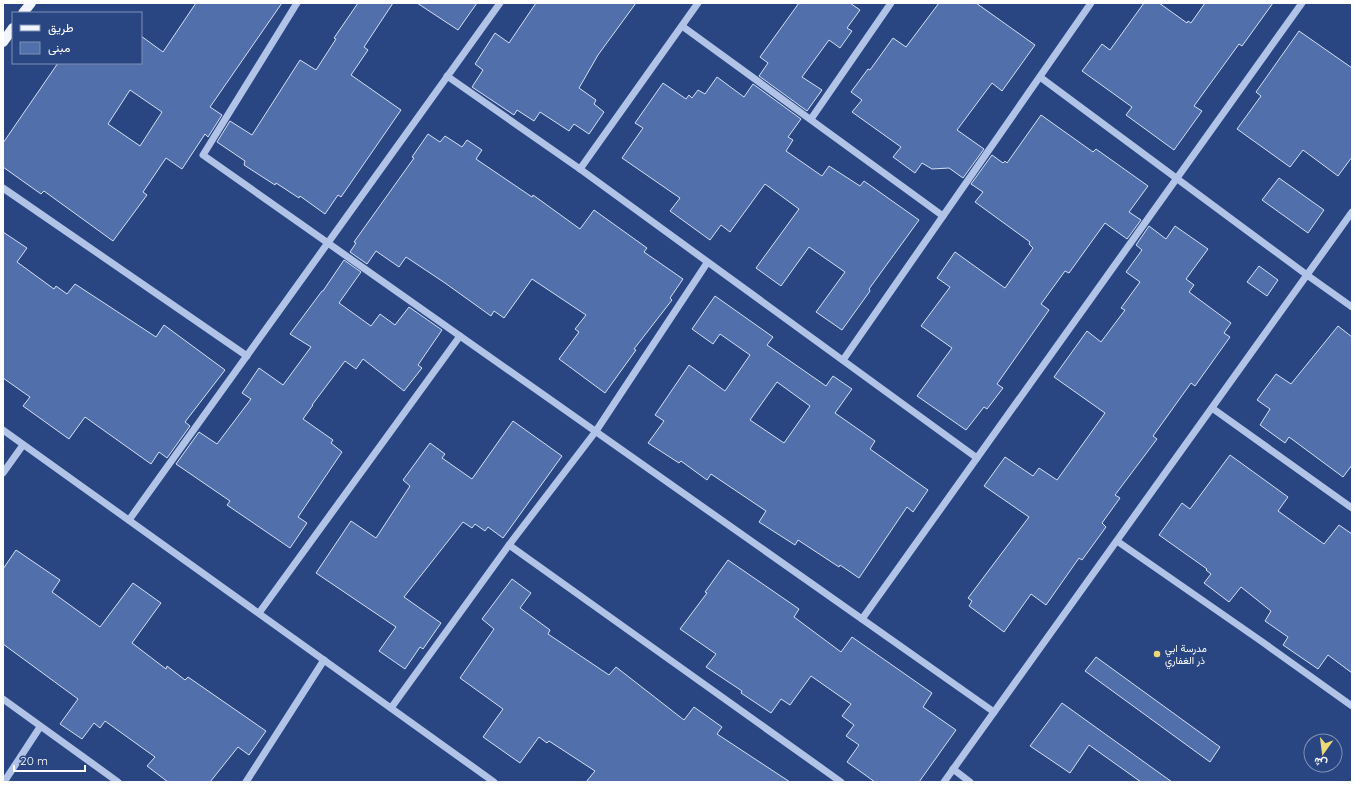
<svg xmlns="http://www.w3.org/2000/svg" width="1355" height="785" font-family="Quicksand,Vazirmatn,sans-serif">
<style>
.building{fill:#516faa;stroke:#d4e0f5;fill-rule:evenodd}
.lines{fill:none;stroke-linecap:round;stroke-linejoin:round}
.minor{stroke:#b1c3e6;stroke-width:7}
.major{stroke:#f2f5fd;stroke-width:10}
.poi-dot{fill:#edd978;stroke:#294682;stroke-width:1.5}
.labels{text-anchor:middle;stroke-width:4;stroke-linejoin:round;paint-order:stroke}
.poi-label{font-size:10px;fill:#fff;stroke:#294682;text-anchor:start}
</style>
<rect width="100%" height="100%" fill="#294682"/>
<g class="building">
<path d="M196 3H282L210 107 222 115 208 137 205 134 182 169 166 158 143 192 147 195 113 241 44 191 41 194 3 167V143L58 63H141V36L163 52ZM130 90 162 112 140 146 108 124Z"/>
<path d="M358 3H393L364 47 368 50 351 75 401 110 341 197 338 195 325 214 300 196 299 198 276 183 275 185 244 165 245 161 217 142 230 121 252 135 300 60 316 70 336 39 334 38Z"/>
<path d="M417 3H477L458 30Z"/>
<path d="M536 3H636L598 55 579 88 596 100 594 104 604 112 589 134 574 124 569 131 540 112 534 121 517 110 514 115 472 87 483 70 475 64 495 33 509 43Z"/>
<path d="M799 3H850L860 10 847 28 852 31 840 48 829 40 802 77 822 90 807 111 759 76 768 63 760 57Z"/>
<path d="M939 3H976L1035 45 1002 91 992 83 957 130 984 149 963 178 949 168 932 169 922 163 915 173 893 157 901 147 852 112 862 100 851 92 868 69 870 70 893 38 906 47Z"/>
<path d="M1144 3H1159L1187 23 1188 21 1191 23 1205 3H1273L1242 46 1239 44 1194 106 1202 111 1174 150 1126 115 1132 107 1082 71 1102 44 1110 50Z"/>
<path d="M1299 31 1352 68V157L1338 176 1303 150 1290 167 1237 129 1261 96 1256 92Z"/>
<path d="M717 77 744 97 753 84 801 119 788 137 793 140 786 151 822 176 829 166 860 186 864 181 919 220 869 289 870 291 842 330 816 312 845 272 809 247 781 286 756 268 799 209 765 184 730 232 721 225 710 240 670 211 680 198 622 158 643 128 635 123 663 83 686 99 689 95 692 98 698 90 705 94Z"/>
<path d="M1041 115 1093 152 1096 149 1148 186 1129 212 1141 220 1127 239 1105 223 1069 273 1065 271 1041 304 1049 310 997 384 1003 388 987 409 984 407 966 430 917 396 952 348 921 326 950 287 937 278 955 252 1005 288 1033 248 1029 244 1030 242 975 202 983 192 971 184 992 155 1003 163 1005 161 1007 163Z"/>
<path d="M428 134 440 142 445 136 462 147 467 140 482 150 476 159 532 197 533 195 580 229 594 210 647 248 644 252 683 279 670 298 672 300 634 349 636 350 605 393 559 359 579 332 575 329 586 315 532 279 504 318 494 311 491 316 445 283 406 257 399 267 376 251 367 264 350 252 356 243 354 242 414 158 412 157Z"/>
<path d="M1279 178 1324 210 1308 233 1262 200Z"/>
<path d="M1149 226 1166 239 1175 226 1208 249 1186 279 1194 285 1189 292 1231 323 1224 333 1230 337 1195 386 1191 383 1153 436 1157 439 1115 495 1120 498 1102 523 1106 527 1082 560 1079 558 1046 605 1031 594 1004 632 969 606 972 601 968 598 1029 517 984 486 1005 457 1033 476 1039 468 1057 480 1105 413 1054 377 1087 331 1101 342 1125 310 1121 308 1140 282 1126 272 1142 250 1136 245Z"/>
<path d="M3 232 27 248 17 262 54 289 56 286 67 294 75 284 156 337 164 325 225 370 185 422 190 426 167 458 159 452 151 464 85 417 69 439 23 406 30 397 3 378Z"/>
<path d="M344 260 361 272 339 303 371 326 380 314 395 325 409 307 442 330 418 365 422 368 404 391 363 359 356 369 345 361 312 405H313L303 419 333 440 331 443 342 452 298 517 307 523 290 548 227 505 230 501 176 464 199 432 217 444 251 399 242 393 259 368 283 385 311 347 290 334 322 291H323Z"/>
<path d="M1259 266 1278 280 1267 296 1247 282Z"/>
<path d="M715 296 773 337 767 345 826 386 833 376 852 389 835 413 875 441 870 449 928 490 913 512 907 507 859 578 840 565 839 567 798 540 795 545 759 522 766 511 711 474 707 480 681 461 679 463 648 443 664 421 655 415 689 365 725 391 750 355 720 334 713 344 692 329ZM777 382 810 406 784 443 750 420Z"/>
<path d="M1338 326 1352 337V465L1343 477 1289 437 1285 443 1260 425 1270 409 1257 400 1276 374 1291 384Z"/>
<path d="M513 421 562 456 503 538 488 527 485 531 475 524 472 528 463 522 404 597 441 623 423 649 420 647 405 669 379 651 396 627 316 573 351 521 376 538 410 486 403 480 430 443 445 454 442 458 472 479Z"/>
<path d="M1230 455 1288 497 1278 511 1324 544 1339 525 1352 534V673L1328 655 1318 669 1283 645 1288 637 1265 621 1271 611 1241 587 1229 602 1204 583 1211 574 1206 570 1207 569 1159 535 1182 503 1190 509Z"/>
<path d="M16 550 60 580 52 592 100 627 133 583 161 603 132 643 166 669 167 666 185 680 188 677 266 731 249 755 238 747 210 782H168L147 766 155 757 105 721 100 728 94 723 82 739 60 724 78 699 3 644V569Z"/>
<path d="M728 560 799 609 794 617 841 652 852 637 932 693 923 707 956 730 919 782H875L847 762 859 745 846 736 854 725 842 716 851 704 811 676 790 705 781 699 771 713 741 693 742 691 706 667 716 654 680 629 707 593 705 592Z"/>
<path d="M512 579 531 593 520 608 550 630 548 634 609 675 616 667 684 720 694 707 722 727 717 734 790 782H586L595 771 549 741 547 743 539 737 520 763 483 737 503 709 460 678 494 629 482 619Z"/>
<path d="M1096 657 1220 747 1210 762 1085 671Z"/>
<path d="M1062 703 1172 782H1141L1089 745 1070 773 1030 746Z"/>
</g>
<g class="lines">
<g class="minor">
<path d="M297 3 203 155 994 712"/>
<path d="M682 26 943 216"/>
<path d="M447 76 580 169 977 458"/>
<path d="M1040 77 1307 275 1352 307"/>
<path d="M811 119 891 3"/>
<path d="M580 169 698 3"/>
<path d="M3 188 247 356"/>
<path d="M843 360 1091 3"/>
<path d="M1212 408 1352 508"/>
<path d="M3 430 494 782"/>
<path d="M3 473 23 445"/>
<path d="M129 520 500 3"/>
<path d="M1117 541 1261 641 1352 706"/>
<path d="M509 545 841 782"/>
<path d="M259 613 460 336"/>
<path d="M862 619 1302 3"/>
<path d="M3 699 118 782"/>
<path d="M391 708 509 545 596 431 707 263"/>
<path d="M953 769 970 782"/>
<path d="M4 782 40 727"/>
<path d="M246 782 324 660"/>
<path d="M944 782 1352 212"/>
</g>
<g class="major">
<path d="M23 13 31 3"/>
<path d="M3 42 13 28"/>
</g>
</g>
<circle class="poi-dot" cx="1157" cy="654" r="4"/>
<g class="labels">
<g class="poi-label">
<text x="1165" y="652">مدرسة ابي<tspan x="1165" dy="12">ذر الغفاري</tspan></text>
</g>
</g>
<rect width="1355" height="785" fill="none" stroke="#ffffff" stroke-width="8"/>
<rect x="12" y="12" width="130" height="52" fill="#294682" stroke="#7f90b4"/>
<rect x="20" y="25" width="20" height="6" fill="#f2f5fd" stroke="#7f90b4"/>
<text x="48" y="32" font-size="12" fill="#ffffff">طريق</text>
<rect x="20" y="42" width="20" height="12" fill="#516faa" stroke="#7f90b4"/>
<text x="48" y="52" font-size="12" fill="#ffffff">مبنى</text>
<g transform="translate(1323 753) rotate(194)"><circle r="19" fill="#294682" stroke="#7f90b4"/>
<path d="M0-3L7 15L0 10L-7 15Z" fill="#edd978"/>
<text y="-6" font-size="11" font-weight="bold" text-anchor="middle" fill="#ffffff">ش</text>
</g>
<path d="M14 765v6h71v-6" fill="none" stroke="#ffffff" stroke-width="2"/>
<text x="20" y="765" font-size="12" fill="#ffffff" stroke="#294682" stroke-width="3" paint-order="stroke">20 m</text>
</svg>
